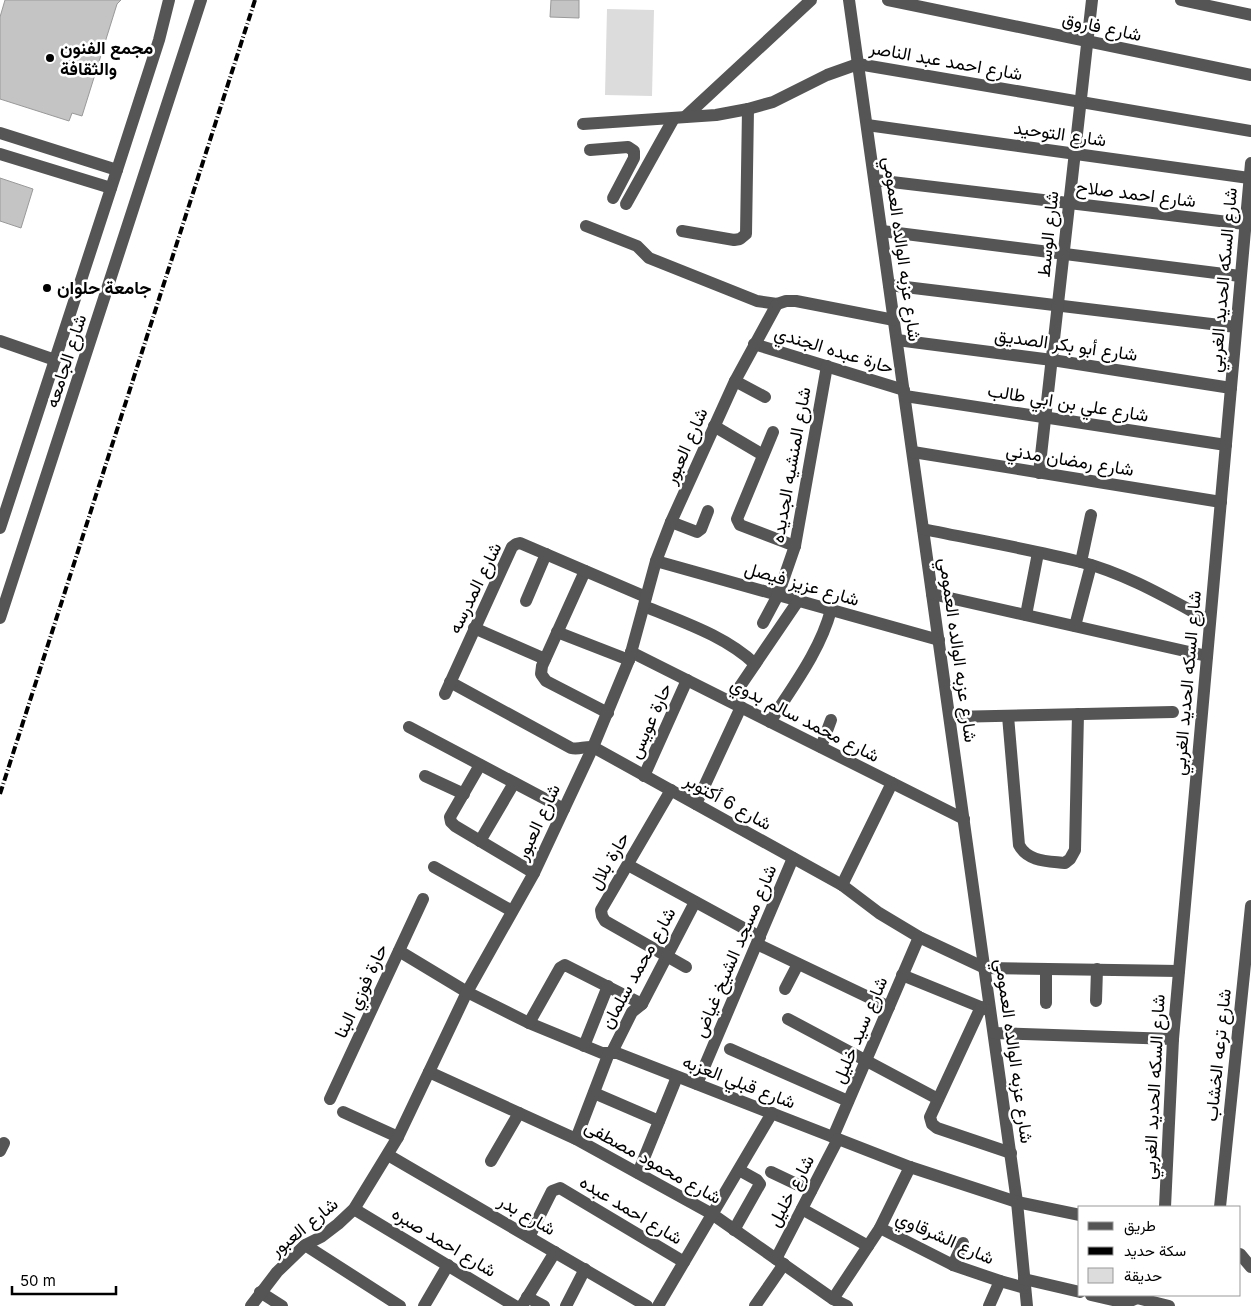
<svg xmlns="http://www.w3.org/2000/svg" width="1251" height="1306" font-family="Inter,Vazirmatn,sans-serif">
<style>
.green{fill:#dcdcdc}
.building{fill:#c4c4c4;stroke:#999}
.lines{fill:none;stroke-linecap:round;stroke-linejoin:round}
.minor{stroke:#555;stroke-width:12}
.rail{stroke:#000;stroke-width:4;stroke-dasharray:8 2.5 1 2.5;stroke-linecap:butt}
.poi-dot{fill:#000;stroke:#fff;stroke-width:2}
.labels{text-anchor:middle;stroke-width:5;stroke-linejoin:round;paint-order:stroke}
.street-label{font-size:18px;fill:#000;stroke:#fff}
.poi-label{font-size:18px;font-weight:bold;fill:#000;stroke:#fff;text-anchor:start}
</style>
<rect width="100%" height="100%" fill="#fff"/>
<path class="green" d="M607 9 654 10 652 96 605 95Z"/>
<g class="building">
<path d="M5 0H121L117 4 82 116 72 113 69 121 0 99V17Z"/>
<path d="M551 0H579V18L550 17Z"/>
<path d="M0 178 33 189 21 228 0 221Z"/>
</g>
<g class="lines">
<g class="minor">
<path d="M849 0 1017 1202 1027 1306"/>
<path d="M888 0 1251 75"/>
<path d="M1181 0 1251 15"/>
<path d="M685 117 811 0"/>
<path d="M583 124 716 115 748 109 773 102 827 75 858 64 1251 131"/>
<path d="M867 125 1249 178"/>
<path d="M0 133 117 170"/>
<path d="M590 150 628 147 634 151V158L613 198"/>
<path d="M0 154 111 188"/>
<path d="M875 180 1245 224"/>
<path d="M626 204 674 118"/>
<path d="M586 226 637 246 649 258 757 301 777 304 786 301H796L894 320"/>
<path d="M682 231 734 240 740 239 746 234 748 109"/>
<path d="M882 231 1240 276"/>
<path d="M889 285 1236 327"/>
<path d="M897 340 1052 360 1231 388"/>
<path d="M0 341 55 360"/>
<path d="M754 344 904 390"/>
<path d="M735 381 765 397"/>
<path d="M905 396 1226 445"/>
<path d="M714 426 763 455"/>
<path d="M773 432 737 519 740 525 795 546"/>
<path d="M913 452 1221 502"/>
<path d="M1039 473 1092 0"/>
<path d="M671 522 697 532 701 529 708 511"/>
<path d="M0 528 117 170 159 40 169 0"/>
<path d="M923 529C976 540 1029 549 1081 562 1127 574 1169 599 1210 621"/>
<path d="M656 561 939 640"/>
<path d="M1081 562 1091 515"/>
<path d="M585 571 542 666 541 674 546 681 608 713"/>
<path d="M932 594 1207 656"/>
<path d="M526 601 546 554"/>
<path d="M644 606C682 622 724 635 755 664"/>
<path d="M1026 615 1038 553"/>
<path d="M0 618 201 0"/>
<path d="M763 623 778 595 795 546 827 366"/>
<path d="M1075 626 1091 565"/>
<path d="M474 628 545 659"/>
<path d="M557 632 629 660"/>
<path d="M631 652 964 819"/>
<path d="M450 682 571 748C579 750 585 746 593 747L842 885 879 913 919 937 985 968 1179 971"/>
<path d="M445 694 512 547 516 544 520 543 646 597"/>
<path d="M730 701 798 601"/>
<path d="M1008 716 1019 845C1028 862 1048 861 1065 863L1070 859 1075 850 1078 714"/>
<path d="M950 717 1173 712"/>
<path d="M770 722C793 686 820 651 831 610"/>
<path d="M409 727 564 809"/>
<path d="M821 747 831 720"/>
<path d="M480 765 450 817 451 822 455 826 534 873"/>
<path d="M425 776 464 794"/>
<path d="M644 776 687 680"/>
<path d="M671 790 601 910 602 916 605 921 686 967"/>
<path d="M696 804 741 707"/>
<path d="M480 841 514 783"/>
<path d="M628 865 760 937"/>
<path d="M434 867 512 911"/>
<path d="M842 885 892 783"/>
<path d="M757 944 889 1007"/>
<path d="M399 951 467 992 529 1023 602 1053H617L910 1167 1017 1202 1080 1215"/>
<path d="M902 975 988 1010"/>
<path d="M785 989 798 964"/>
<path d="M1096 1001 1097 969"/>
<path d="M1046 1003V969"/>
<path d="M981 1007 930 1117 932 1124 937 1128 1011 1153"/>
<path d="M788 1019 938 1099"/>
<path d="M529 1023 560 968 565 965 642 1004"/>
<path d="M994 1033 1173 1039"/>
<path d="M584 1046 608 986"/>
<path d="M730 1049 848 1101"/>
<path d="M612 1052 632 1012 642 1004 695 902"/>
<path d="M429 1072 576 1139 712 1214 833 1299 847 1306"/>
<path d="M697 1084 793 858"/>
<path d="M594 1093 659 1121"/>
<path d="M330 1099 423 899"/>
<path d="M343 1112 398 1137"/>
<path d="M833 1137 919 937"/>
<path d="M576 1139 609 1053"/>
<path d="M0 1151 4 1143"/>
<path d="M388 1155 647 1306"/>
<path d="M491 1161 519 1113"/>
<path d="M771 1172 811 1191"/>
<path d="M638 1173 677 1077"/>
<path d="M1165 1207 1173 1039 1251 163"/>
<path d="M1220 1207 1251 906"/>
<path d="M354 1209 515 1306"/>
<path d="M802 1209 868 1246"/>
<path d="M880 1228 953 1265 1000 1281 1025 1288"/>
<path d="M734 1230 760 1184 757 1180 739 1170"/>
<path d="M529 1237 552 1191 560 1188 684 1262"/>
<path d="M305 1245 400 1306"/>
<path d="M1240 1254 1251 1267"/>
<path d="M776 1259 838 1139"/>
<path d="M953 1265 963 1243"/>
<path d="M1024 1279 1080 1292"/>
<path d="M260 1292 282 1306"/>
<path d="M1091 1295 1122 1302H1128L1137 1298 1169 1306"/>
<path d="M527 1297 544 1306"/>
<path d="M833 1299 880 1228 910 1167"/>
<path d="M251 1306 277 1272 305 1245 321 1237 338 1224 354 1209 398 1137 467 992 534 873 593 747 629 660 656 561 671 522 735 381 777 304"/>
<path d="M424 1306 448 1265"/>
<path d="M522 1306 555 1252"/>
<path d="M566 1306 585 1269"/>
<path d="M658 1306 772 1113"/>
<path d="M755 1306 784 1264"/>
<path d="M989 1306 1000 1281"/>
</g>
<path class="rail" d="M0 794 255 0"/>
</g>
<g class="poi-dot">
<circle cx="50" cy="58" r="5"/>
<circle cx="47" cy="288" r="5"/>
</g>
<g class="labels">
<g class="street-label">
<text transform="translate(1102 27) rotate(12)" y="6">شارع فاروق</text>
<text transform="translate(946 61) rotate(10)" y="6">شارع احمد عبد الناصر</text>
<text transform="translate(1060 134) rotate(8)" y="6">شارع التوحيد</text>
<text transform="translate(1136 194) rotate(7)" y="6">شارع احمد صلاح</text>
<text transform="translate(1048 234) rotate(-84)" y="6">شارع الوسط</text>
<text transform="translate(902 249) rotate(82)" y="6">شارع عزبه الوالده العمومي</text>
<text transform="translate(1223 280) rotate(-85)" y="6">شارع السكه الحديد الغربي</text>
<text transform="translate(1066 345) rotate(8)" y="6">شارع أبو بكر الصديق</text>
<text transform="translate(834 350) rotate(17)" y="6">حارة عبده الجندي</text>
<text transform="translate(66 361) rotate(-72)" y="6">شارع الجامعه</text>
<text transform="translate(1068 403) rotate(9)" y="6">شارع علي بن ابي طالب</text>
<text transform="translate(686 446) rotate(-66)" y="6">شارع العبور</text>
<text transform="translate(1070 460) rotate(9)" y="6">شارع رمضان مدني</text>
<text transform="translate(791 465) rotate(-80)" y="6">شارع المنشيه الجديده</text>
<text transform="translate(802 584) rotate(16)" y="6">شارع عزيز فيصل</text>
<text transform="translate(475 588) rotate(-64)" y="6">شارع المدرسه</text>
<text transform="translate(958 650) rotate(82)" y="6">شارع عزبه الوالده العمومي</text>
<text transform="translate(1187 683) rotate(-85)" y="6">شارع السكه الحديد الغربي</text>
<text transform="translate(805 720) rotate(27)" y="6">شارع محمد سالم بدوي</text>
<text transform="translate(650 721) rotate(-66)" y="6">حارة عويس</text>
<text transform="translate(728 802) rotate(29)" y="6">شارع 6 أكتوبر</text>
<text transform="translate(538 822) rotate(-65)" y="6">شارع العبور</text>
<text transform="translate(609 861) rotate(-60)" y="6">حارة بلال</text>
<text transform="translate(735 951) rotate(-67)" y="6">شارع مسجد الشيخ غياض</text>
<text transform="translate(638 968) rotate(-61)" y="6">شارع محمد سلمان</text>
<text transform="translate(361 991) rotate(-65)" y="6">حارة فوزي البنا</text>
<text transform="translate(860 1030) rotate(-67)" y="6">شارع سيد خليل</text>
<text transform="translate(1014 1051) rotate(82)" y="6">شارع عزبه الوالده العمومي</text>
<text transform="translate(1218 1055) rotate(-84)" y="6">شارع ترعه الخشاب</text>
<text transform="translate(739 1082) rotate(21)" y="6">شارع قبلي العزبه</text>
<text transform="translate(1154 1087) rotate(-87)" y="6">شارع السكه الحديد الغربي</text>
<text transform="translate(653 1162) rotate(29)" y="6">شارع محمود مصطفى</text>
<text transform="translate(791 1191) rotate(-62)" y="6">شارع خليل</text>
<text transform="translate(631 1210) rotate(31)" y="6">شارع احمد عبده</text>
<text transform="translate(527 1215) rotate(30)" y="6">شارع بدر</text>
<text transform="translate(304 1227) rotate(-39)" y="6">شارع العبور</text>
<text transform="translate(945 1238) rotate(24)" y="6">شارع الشرقاوي</text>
<text transform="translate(444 1242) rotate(31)" y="6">شارع احمد صبره</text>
</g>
<g class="poi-label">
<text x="60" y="54">مجمع الفنون<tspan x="60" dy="21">والثقافة</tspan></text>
<text x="57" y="294">جامعة حلوان</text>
</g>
</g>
<rect x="1078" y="1206" width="162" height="90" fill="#ffffff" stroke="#999999"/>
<rect x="1088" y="1222" width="25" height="8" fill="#555555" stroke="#999999"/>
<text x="1124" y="1231" font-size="15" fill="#000000">طريق</text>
<rect x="1088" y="1247" width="25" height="8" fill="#000000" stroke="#999999"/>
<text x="1124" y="1256" font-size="15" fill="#000000">سكة حديد</text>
<rect x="1088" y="1268" width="25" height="15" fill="#dcdcdc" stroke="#999999"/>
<text x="1124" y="1281" font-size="15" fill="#000000">حديقة</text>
<path d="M12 1286v8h104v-8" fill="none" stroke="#000000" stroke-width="2.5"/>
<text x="20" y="1286" font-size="15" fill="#000000" stroke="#ffffff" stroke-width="4" paint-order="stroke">50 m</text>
</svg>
